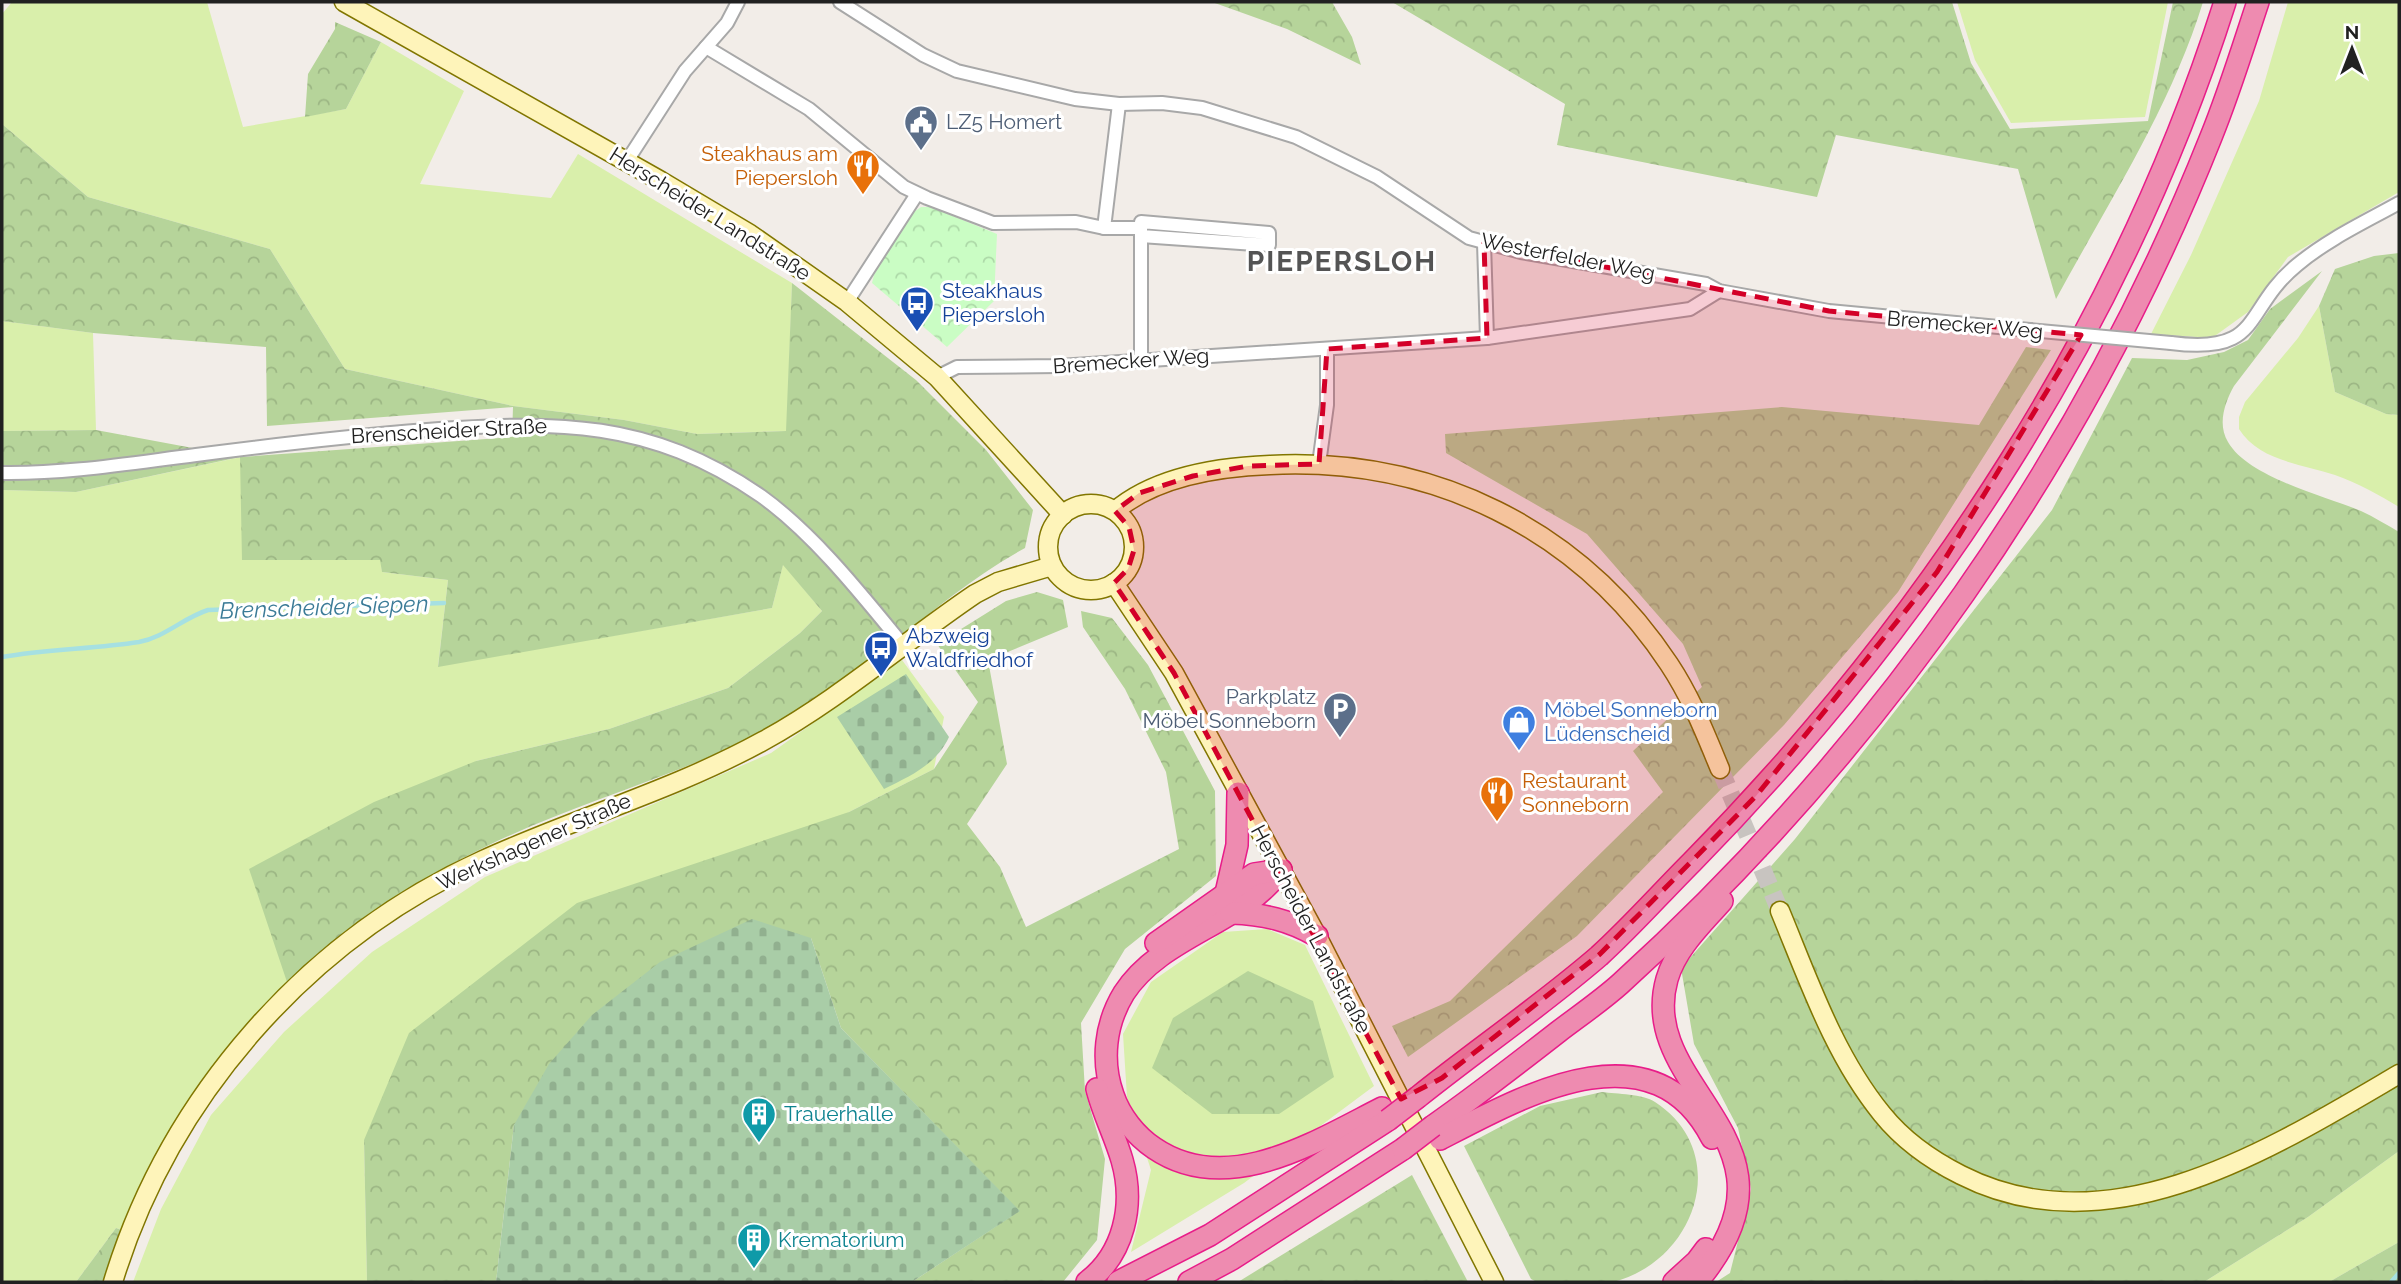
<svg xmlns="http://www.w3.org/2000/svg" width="2401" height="1284" font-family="Raleway,sans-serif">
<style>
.grass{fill:#d9efab}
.forest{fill:url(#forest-crowns)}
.cemetery{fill:url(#cemetery-stones)}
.park{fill:url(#park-crowns)}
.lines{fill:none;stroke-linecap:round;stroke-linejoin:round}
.stream{stroke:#a6e0e2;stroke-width:4.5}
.secondary-tunnel{stroke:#c8c4c0;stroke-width:18;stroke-dasharray:18 9;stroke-linecap:butt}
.street-casing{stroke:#a8a8a8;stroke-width:16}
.secondary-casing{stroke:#817600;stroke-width:21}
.highway-casing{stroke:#e81d89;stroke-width:24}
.street{stroke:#fff;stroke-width:12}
.secondary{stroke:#fef4ba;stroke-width:18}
.highway{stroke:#ee8bb0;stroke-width:21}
.street-bridge-casing{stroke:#a8a8a8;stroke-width:16;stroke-linecap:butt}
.highway-bridge-casing{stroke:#e81d89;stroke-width:24;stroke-linecap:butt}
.street-bridge{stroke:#fff;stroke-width:12}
.highway-bridge{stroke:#ee8bb0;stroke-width:21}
.marked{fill:#d30028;fill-opacity:0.2;stroke:#d30028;stroke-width:5;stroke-dasharray:14 9;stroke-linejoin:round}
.labels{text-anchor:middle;stroke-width:6;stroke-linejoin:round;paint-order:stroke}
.service-label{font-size:21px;fill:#4e5e75;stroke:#fff;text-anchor:start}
.food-label{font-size:21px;fill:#c56008;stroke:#fff;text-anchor:end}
.street-label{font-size:21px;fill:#212121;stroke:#fff}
.transit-label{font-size:21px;fill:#164399;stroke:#fff;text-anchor:start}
.shop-label{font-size:21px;fill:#366cbe;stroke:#fff;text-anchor:start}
.culture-label{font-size:21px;fill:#0d838f;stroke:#fff;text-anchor:start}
.water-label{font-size:23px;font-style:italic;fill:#3b7b97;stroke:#fff}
.district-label{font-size:28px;font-weight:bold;letter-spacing:2px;fill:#545454;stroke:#fff}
</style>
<defs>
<pattern id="forest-crowns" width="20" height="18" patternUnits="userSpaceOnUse" patternTransform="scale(1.75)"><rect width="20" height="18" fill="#b6d49a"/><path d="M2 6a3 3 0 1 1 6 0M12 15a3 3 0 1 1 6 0" fill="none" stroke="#9cb684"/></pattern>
<pattern id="cemetery-stones" width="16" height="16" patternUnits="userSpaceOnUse" patternTransform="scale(1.75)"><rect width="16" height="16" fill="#a9cda7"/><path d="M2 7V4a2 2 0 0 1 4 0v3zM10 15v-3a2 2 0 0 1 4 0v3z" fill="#91b08f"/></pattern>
<pattern id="park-crowns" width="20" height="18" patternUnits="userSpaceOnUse" patternTransform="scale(1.75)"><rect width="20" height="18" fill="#cafdc4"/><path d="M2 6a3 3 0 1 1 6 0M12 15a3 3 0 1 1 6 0" fill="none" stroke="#add9a8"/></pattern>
</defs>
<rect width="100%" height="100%" fill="#f2ede8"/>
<g class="grass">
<path d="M12 2H207L243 127 346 109 381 42 464 91 420 184 551 198 578 154 792 283 787 431 697 434 624 420 513 406 345 369 270 249 88 197 2 124V14Z"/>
<path d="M1957 2H2168L2145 117 2011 123 1975 60Z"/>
<path d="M2288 2H2399V192L2288 257 2248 312 2212 338 2151 334 2191 255 2259 101Z"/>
<path d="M2319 306 2335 392 2386 414 2399 415V507C2379 495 2358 483 2335 475 2302 464 2259 461 2239 429V417L2245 402 2298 338Z"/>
<path d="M2 321 93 333 96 430 2 431Z"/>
<path d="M241 457 243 560H381L382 572 448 580 438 666 772 608 783 564 822 611 800 633 728 688 609 729 476 761 240 1039 127 1232 116 1228 76 1282H2V490L76 492Z"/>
<path d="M902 660 944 717 934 769 849 812 364 1140 367 1282H133L161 1209 211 1115 284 1032 372 952 485 877 771 753Z"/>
<path d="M1267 929 1305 945 1374 1086 1244 1183 1131 1252 1151 1170 1127 1097 1123 1034 1151 982 1223 932Z"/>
<path d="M2399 1151V1242L2329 1282H2204L2308 1217Z"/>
</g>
<g class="forest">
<path d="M1212 2H1332L1352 37 1361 65 1287 29Z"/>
<path d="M1392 2H1952L1971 63 2010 129 2148 121 2173 2H2203C2171 107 2108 203 2056 299L2018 169 1836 135 1817 197 1557 145 1565 104Z"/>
<path d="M335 22 381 42 346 109 305 117 308 74 335 29Z"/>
<path d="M2 124 88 197 270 249 345 369 513 406 624 420 697 434 786 431 792 283 916 380 986 450 1033 510 1025 548C930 600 858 685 761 733 674 777 579 802 491 844 416 880 349 928 288 985L249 869 374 802 476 761 609 729 728 688 800 633 822 611 783 565 772 608 438 667 448 580 382 572 380 560H242L240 457 76 492 2 490V431L96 430 241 457 512 437 513 407 267 426 266 347 93 333 2 321Z"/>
<path d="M2399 253V415L2386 414 2335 392 2319 306 2335 269 2374 256Z"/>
<path d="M2322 271 2234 386C2225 402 2217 424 2228 442 2248 477 2324 496 2361 511 2374 517 2387 525 2399 532V1151L2308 1217 2204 1282H1716L1730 1273 1751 1189 1738 1128 1694 1044 1681 968 1795 839 2052 510 2132 358 2187 360 2224 352 2248 340 2270 309Z"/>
<path d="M2026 347 2051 350 1898 592 1784 725 1577 936 1408 1057 1392 1026 1450 1001 1663 792 1633 751 1702 687 1683 644 1587 534 1446 453 1445 434 1782 407 1979 425Z"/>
<path d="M1037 592 1063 600 1068 627 988 660 1007 764 967 824 1000 867 1026 927 1179 849 1166 772 1125 689 1083 627 1081 611 1112 618 1148 665 1215 791 1216 876 1125 949 1081 1023 1085 1091 1105 1159 1097 1240 1063 1282H912L1019 1211 841 1028 811 938 514 1125 496 1282H367L364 1140 409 1033 577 903 849 812 934 769 978 702 937 644 1006 601Z"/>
<path d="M1248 971 1313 1001 1334 1077 1279 1114H1212L1152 1068 1173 1018Z"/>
<path d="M1602 1092C1617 1094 1643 1094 1655 1102 1733 1153 1696 1261 1613 1282 1591 1284 1560 1282 1537 1282L1531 1279 1464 1146 1540 1106Z"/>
<path d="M1412 1175 1468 1282H1238Z"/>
<path d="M116 1228 127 1232 116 1282H76Z"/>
<path d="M2399 1242V1282H2329Z"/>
</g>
<g class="cemetery">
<path d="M906 674 949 737C936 765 910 776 884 789L837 717Z"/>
<path d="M752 919 811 938 841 1028 1020 1211 912 1282H496L514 1125 549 1064 592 1015 660 962Z"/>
</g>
<path class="park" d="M921 207H931L997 234 994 301 947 347 872 283 874 275 908 216Z"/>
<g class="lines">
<g class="stream">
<path d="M2 657C47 649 93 649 139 642 165 637 183 618 208 610L444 603"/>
<path d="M2391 1282 2399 1273"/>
</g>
<path class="secondary-tunnel" d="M1720 769 1780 911"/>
<g class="street-casing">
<g id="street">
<path d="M840 2 923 55 957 71 1075 99 1119 104 1162 103 1202 108 1296 137 1377 177 1469 238 1521 252 1706 284 1719 291 1829 311 2030 330"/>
<path d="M706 47 809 109 904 187 927 198 993 223 1076 222 1104 228H1141V359"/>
<path d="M627 161 685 71 727 23 738 2"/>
<path d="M1104 228 1119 104"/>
<path d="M1141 228V222L1269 233V245L1141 236"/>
<path d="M1484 243 1487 338"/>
<path d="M847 302 917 194"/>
<path d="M2171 343C2264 355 2242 310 2297 265 2328 239 2365 222 2399 203"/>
<path d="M937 377 957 367 1059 366 1487 338 1690 309 1719 291"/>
<path d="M1319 464 1327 405V349"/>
<path d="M2 473C67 474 132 463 196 455 273 445 350 436 427 430 557 421 649 419 761 496 814 534 862 595 903 645"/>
</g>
</g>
<g class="secondary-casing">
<g id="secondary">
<path d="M344 2 661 181 750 234 847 302 937 377 1063 515"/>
<circle cx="1091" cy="547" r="43"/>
<path d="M1115 511C1155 477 1218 467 1270 465 1432 457 1579 528 1669 664 1691 697 1705 733 1720 769"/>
<path d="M1114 583 1174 673 1317 936 1494 1282"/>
<path d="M1780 911C1809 981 1834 1055 1882 1114 1903 1140 1931 1160 1961 1175 2110 1251 2271 1149 2399 1074"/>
<path d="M113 1282C169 1097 307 940 483 860 575 818 674 790 763 741 838 700 904 642 975 594L998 582 1052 566"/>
</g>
</g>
<g class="highway-casing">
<g id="highway">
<path d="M1281 870C1241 925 1162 935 1124 993 1105 1024 1101 1061 1113 1095 1120 1116 1136 1136 1154 1148 1227 1198 1315 1142 1382 1108"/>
<path d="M1226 893 1237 845 1238 793"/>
<path d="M1231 913C1264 914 1289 920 1317 936"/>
<path d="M1156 943 1254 874 1281 870"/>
<path d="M1418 1097C1478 1049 1541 1006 1599 956 1631 927 1661 893 1692 862 1930 620 2122 326 2225 2"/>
<path d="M1433 1126C1476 1096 1517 1064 1558 1032 1579 1016 1601 1001 1620 984 1877 751 2083 459 2211 137 2229 93 2243 47 2258 2"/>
<path d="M1440 1139C1521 1097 1652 1022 1712 1138"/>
<path d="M1087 1282C1124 1254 1135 1205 1122 1160 1115 1136 1103 1113 1097 1089"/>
<path d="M1118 1282 1210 1235 1388 1120"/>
<path d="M1189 1282 1232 1259 1403 1149"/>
<path d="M1674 1282 1697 1261 1706 1249"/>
<path d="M1697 1282C1817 1140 1635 1091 1667 979 1676 948 1701 925 1722 901"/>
</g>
</g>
<use href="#street" class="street"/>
<use href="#secondary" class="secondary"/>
<use href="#highway" class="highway"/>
<g class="street-bridge-casing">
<path id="street-bridge" d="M2030 330 2171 343"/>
</g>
<g class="highway-bridge-casing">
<g id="highway-bridge">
<path d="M1388 1120 1418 1097"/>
<path d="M1403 1149 1433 1126"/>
</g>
</g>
<use href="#street-bridge" class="street-bridge"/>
<use href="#highway-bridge" class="highway-bridge"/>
</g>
<path class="marked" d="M1484 243 1829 311 2081 335 1937 572 1756 796 1600 954 1442 1078 1401 1099 1174 673 1114 583 1128 569 1134 550 1129 527 1115 511 1139 493 1193 476 1248 466 1319 464 1327 349 1487 338Z"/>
<defs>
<g id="civic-pin" transform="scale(1.75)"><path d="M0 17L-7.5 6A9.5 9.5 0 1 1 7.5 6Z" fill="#5c6f8a" stroke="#fff"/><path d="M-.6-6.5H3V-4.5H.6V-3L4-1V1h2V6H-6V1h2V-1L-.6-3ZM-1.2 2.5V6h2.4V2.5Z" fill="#fff"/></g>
<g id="restaurant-pin" transform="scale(1.75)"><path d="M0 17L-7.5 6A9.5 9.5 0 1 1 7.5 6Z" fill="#e8710a" stroke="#fff"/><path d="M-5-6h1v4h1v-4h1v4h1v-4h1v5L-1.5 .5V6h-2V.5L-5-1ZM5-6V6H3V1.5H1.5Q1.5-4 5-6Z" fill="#fff"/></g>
<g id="bus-pin" transform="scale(1.75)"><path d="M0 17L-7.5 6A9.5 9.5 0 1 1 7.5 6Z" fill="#1a4fb4" stroke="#fff"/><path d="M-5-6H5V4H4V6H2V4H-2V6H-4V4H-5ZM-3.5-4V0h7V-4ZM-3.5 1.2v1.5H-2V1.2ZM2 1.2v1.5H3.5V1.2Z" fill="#fff"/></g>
<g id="parking-pin" transform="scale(1.75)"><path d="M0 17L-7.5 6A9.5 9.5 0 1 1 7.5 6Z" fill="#5c6f8a" stroke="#fff"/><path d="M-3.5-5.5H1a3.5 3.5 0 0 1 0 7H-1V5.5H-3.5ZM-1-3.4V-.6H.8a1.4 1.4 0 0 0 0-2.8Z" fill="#fff"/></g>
<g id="shop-pin" transform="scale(1.75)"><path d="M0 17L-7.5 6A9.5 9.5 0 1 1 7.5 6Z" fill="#3f7fe0" stroke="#fff"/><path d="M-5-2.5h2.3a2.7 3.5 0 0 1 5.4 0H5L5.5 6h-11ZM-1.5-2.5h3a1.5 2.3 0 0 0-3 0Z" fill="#fff"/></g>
<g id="building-pin" transform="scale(1.75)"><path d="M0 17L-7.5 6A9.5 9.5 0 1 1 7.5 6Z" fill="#0f9aa8" stroke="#fff"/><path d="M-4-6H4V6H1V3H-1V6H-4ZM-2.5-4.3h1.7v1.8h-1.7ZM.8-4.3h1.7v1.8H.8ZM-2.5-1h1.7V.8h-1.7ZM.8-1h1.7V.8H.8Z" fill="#fff"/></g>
</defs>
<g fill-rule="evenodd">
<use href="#civic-pin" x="921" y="122"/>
<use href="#restaurant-pin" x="863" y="166"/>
<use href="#bus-pin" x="917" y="303"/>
<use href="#bus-pin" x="881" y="648"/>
<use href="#parking-pin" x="1340" y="709"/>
<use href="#shop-pin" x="1519" y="722"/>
<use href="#restaurant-pin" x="1497" y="793"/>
<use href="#building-pin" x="759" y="1114"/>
<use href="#building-pin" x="754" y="1240"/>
</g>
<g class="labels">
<g class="service-label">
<text x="946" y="129">LZ5 Homert</text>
<text x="1316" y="704" text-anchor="end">Parkplatz<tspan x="1316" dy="24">Möbel Sonneborn</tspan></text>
</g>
<g class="food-label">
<text x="838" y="161">Steakhaus am<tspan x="838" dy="24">Piepersloh</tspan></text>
<text x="1522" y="788" text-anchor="start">Restaurant<tspan x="1522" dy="24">Sonneborn</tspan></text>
</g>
<g class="street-label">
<text transform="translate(710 214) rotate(32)" y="7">Herscheider Landstraße</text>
<text transform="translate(1568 257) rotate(11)" y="7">Westerfelder Weg</text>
<text transform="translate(1965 325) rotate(5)" y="7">Bremecker Weg</text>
<text transform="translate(1131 361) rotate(-4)" y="7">Bremecker Weg</text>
<text transform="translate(449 431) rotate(-3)" y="7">Brenscheider Straße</text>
<text transform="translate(534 842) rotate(-24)" y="7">Werkshagener Straße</text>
<text transform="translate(1311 929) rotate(62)" y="7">Herscheider Landstraße</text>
</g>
<g class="transit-label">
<text x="942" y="298">Steakhaus<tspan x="942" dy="24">Piepersloh</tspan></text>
<text x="906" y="643">Abzweig<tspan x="906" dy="24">Waldfriedhof</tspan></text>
</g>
<g class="shop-label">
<text x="1544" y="717">Möbel Sonneborn<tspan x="1544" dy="24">Lüdenscheid</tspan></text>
</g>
<g class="culture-label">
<text x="784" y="1121">Trauerhalle</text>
<text x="778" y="1247">Krematorium</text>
</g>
<g class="water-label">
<text transform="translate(324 607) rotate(-2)" y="8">Brenscheider Siepen</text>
</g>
<g class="district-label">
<text x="1342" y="271">PIEPERSLOH</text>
</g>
</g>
<rect width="2401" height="1284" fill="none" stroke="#212121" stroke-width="7"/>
<g transform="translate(2352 49)" stroke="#ffffff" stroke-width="5" paint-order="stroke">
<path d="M0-5L12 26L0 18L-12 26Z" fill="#212121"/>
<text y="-10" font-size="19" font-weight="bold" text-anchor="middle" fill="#212121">N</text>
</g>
</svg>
